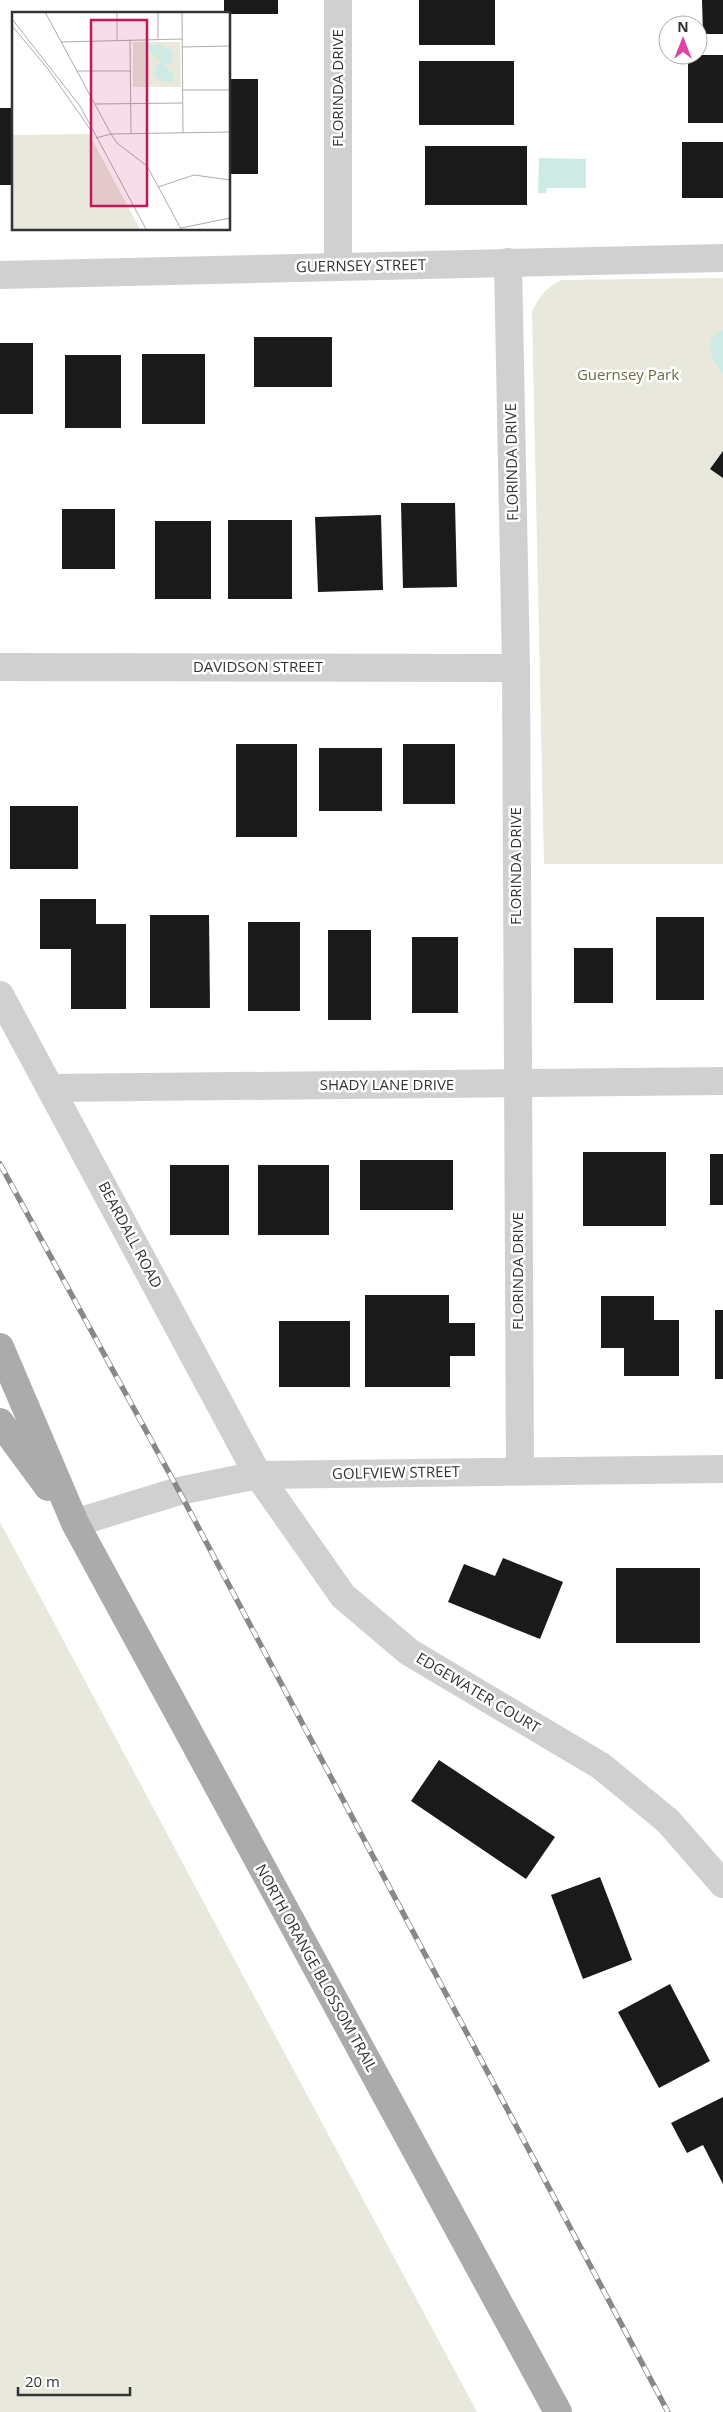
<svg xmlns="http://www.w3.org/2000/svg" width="723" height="2412" font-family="'Open Sans',sans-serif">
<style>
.green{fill:#e9e8dc}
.water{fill:#cdeae5}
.building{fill:#1a1a1a}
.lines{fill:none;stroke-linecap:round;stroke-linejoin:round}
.minor{stroke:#d0d0d0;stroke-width:28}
.major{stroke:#ababab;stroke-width:28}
.rail-casing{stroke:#888;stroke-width:5.5}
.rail{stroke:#fff;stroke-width:4;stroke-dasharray:11;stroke-linecap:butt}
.labels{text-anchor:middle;stroke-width:5;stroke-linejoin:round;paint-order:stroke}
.street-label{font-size:15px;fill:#333;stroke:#fff}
.park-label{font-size:15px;fill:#6d6b42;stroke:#fff}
.inset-road{fill:none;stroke:#adadad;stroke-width:1}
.view{fill:#c2185b;fill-opacity:0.15;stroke:#c2185b;stroke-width:2.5}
.inset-edge{fill:none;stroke:#333;stroke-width:2.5}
</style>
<rect width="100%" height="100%" fill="#fff"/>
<g class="green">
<path d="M723 278V864H544L532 311C540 296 546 287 562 280Z"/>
<path d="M0 1522 477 2412H0Z"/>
</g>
<g class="water">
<path d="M539 158 586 159V188H547L546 193H538Z"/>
<path d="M723 330V373C715 362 708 354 711 339Z"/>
</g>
<g class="building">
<rect x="224" y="0" width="54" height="14"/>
<rect x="419" y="0" width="76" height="45"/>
<path d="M702 0H723V34H703Z"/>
<rect x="688" y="55" width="35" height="68"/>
<rect x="419" y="61" width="95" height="64"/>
<rect x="229" y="79" width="29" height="95"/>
<rect x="0" y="108" width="14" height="77"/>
<rect x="682" y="142" width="41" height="56"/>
<rect x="425" y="146" width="102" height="59"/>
<rect x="254" y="337" width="78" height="50"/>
<rect x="0" y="343" width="33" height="71"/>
<rect x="142" y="354" width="63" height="70"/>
<rect x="65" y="355" width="56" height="73"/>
<path d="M723 451V478L710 469Z"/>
<path d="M401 503H455L457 587 403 588Z"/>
<rect x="62" y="509" width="53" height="60"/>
<path d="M381 515 383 590 318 592 315 517Z"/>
<rect x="228" y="520" width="64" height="79"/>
<rect x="155" y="521" width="56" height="78"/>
<rect x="236" y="744" width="61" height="93"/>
<rect x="403" y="744" width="52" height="60"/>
<rect x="319" y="748" width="63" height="63"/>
<rect x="10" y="806" width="68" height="63"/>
<path d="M40 899H96V924H126V1009H71V949H40Z"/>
<path d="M150 915H209L210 1008H150Z"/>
<rect x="656" y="917" width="48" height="83"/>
<rect x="248" y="922" width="52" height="89"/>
<rect x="328" y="930" width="43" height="90"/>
<rect x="412" y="937" width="46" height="76"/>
<rect x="574" y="948" width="39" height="55"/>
<rect x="583" y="1152" width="83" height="74"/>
<rect x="710" y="1154" width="13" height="51"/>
<rect x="360" y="1160" width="93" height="50"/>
<rect x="170" y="1165" width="59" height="70"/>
<rect x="258" y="1165" width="71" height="70"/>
<path d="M365 1295H449V1323H475V1356H450V1387H365Z"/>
<path d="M601 1296H654V1320H679V1376H624V1348H601Z"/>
<rect x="715" y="1310" width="8" height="69"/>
<rect x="279" y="1321" width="71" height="66"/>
<path d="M503 1558 563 1582 540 1639 448 1602 464 1564 495 1576Z"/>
<rect x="616" y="1568" width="84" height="75"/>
<path d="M439 1760 555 1837 526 1879 411 1801Z"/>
<path d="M600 1877 632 1960 583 1979 551 1895Z"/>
<path d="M670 1984 710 2061 659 2088 618 2012Z"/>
<path d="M723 2097V2184L703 2145 687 2153 671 2123Z"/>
</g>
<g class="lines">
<g class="minor">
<path d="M508 262 516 668 520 1471"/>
<path d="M338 266V0"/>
<path d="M0 275 723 258"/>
<path d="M0 667 516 668"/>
<path d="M0 995 258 1475 343 1596 409 1652 601 1766 668 1821 723 1884"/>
<path d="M51 1088 723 1081"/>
<path d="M75 1523 179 1491 258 1475 723 1469"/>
</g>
<g class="major">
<path d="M0 1347 75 1523 558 2412"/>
<path d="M0 1422 48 1487"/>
</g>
<g class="rail-casing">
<path id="rail" d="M0 1164 179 1491 668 2412"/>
</g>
<use href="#rail" class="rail"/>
</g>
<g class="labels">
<g class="street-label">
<text transform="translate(338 88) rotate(-90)" y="5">FLORINDA DRIVE</text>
<text transform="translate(361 266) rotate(-1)" y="5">GUERNSEY STREET</text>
<text transform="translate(512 462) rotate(-91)" y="5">FLORINDA DRIVE</text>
<text x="258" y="672">DAVIDSON STREET</text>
<text transform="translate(516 866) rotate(-90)" y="5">FLORINDA DRIVE</text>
<text x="387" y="1090">SHADY LANE DRIVE</text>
<text transform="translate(130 1235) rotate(62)" y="5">BEARDALL ROAD</text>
<text transform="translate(518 1271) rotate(-90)" y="5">FLORINDA DRIVE</text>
<text transform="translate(396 1473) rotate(-1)" y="5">GOLFVIEW STREET</text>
<text transform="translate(478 1693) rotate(31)" y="5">EDGEWATER COURT</text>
<text transform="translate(316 1968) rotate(61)" y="5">NORTH ORANGE BLOSSOM TRAIL</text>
</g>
<g class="park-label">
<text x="628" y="380">Guernsey Park</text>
</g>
</g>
<g transform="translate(12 12)">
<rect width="218" height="218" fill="#fff"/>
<path d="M121 30H168L169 75H121ZM77 122 128 217H0V123Z" fill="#e9e8dc"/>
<path d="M136 33H149L160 39V51L152 53 162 63 161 70H153L143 65 144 55 150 50 135 37Z" fill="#cdeae5"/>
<path class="inset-road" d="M33 0 99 122 105 131 135 154 169 217M146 0V27M170 0 171 121M0 7 68 94 134 217M0 14 36 57 78 117M105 28V0M118 28 119 122M49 30 170 27M170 35 218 34M65 59H119M171 78H218M83 92 171 91M84 126 99 122 218 120M146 175 182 163 218 168M169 216 218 206"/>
<path class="view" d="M79 8H135V194H79Z"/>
<rect width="218" height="218" class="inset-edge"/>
</g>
<g transform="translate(683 40)"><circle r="24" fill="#ffffff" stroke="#adadad"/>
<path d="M0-4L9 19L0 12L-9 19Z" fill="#dc43a4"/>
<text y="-8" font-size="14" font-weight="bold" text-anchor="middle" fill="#333333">N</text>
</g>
<path d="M18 2387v8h112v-8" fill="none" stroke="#333333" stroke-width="2.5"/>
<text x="25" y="2387" font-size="15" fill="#333333" stroke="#ffffff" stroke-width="4" paint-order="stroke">20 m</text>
</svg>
